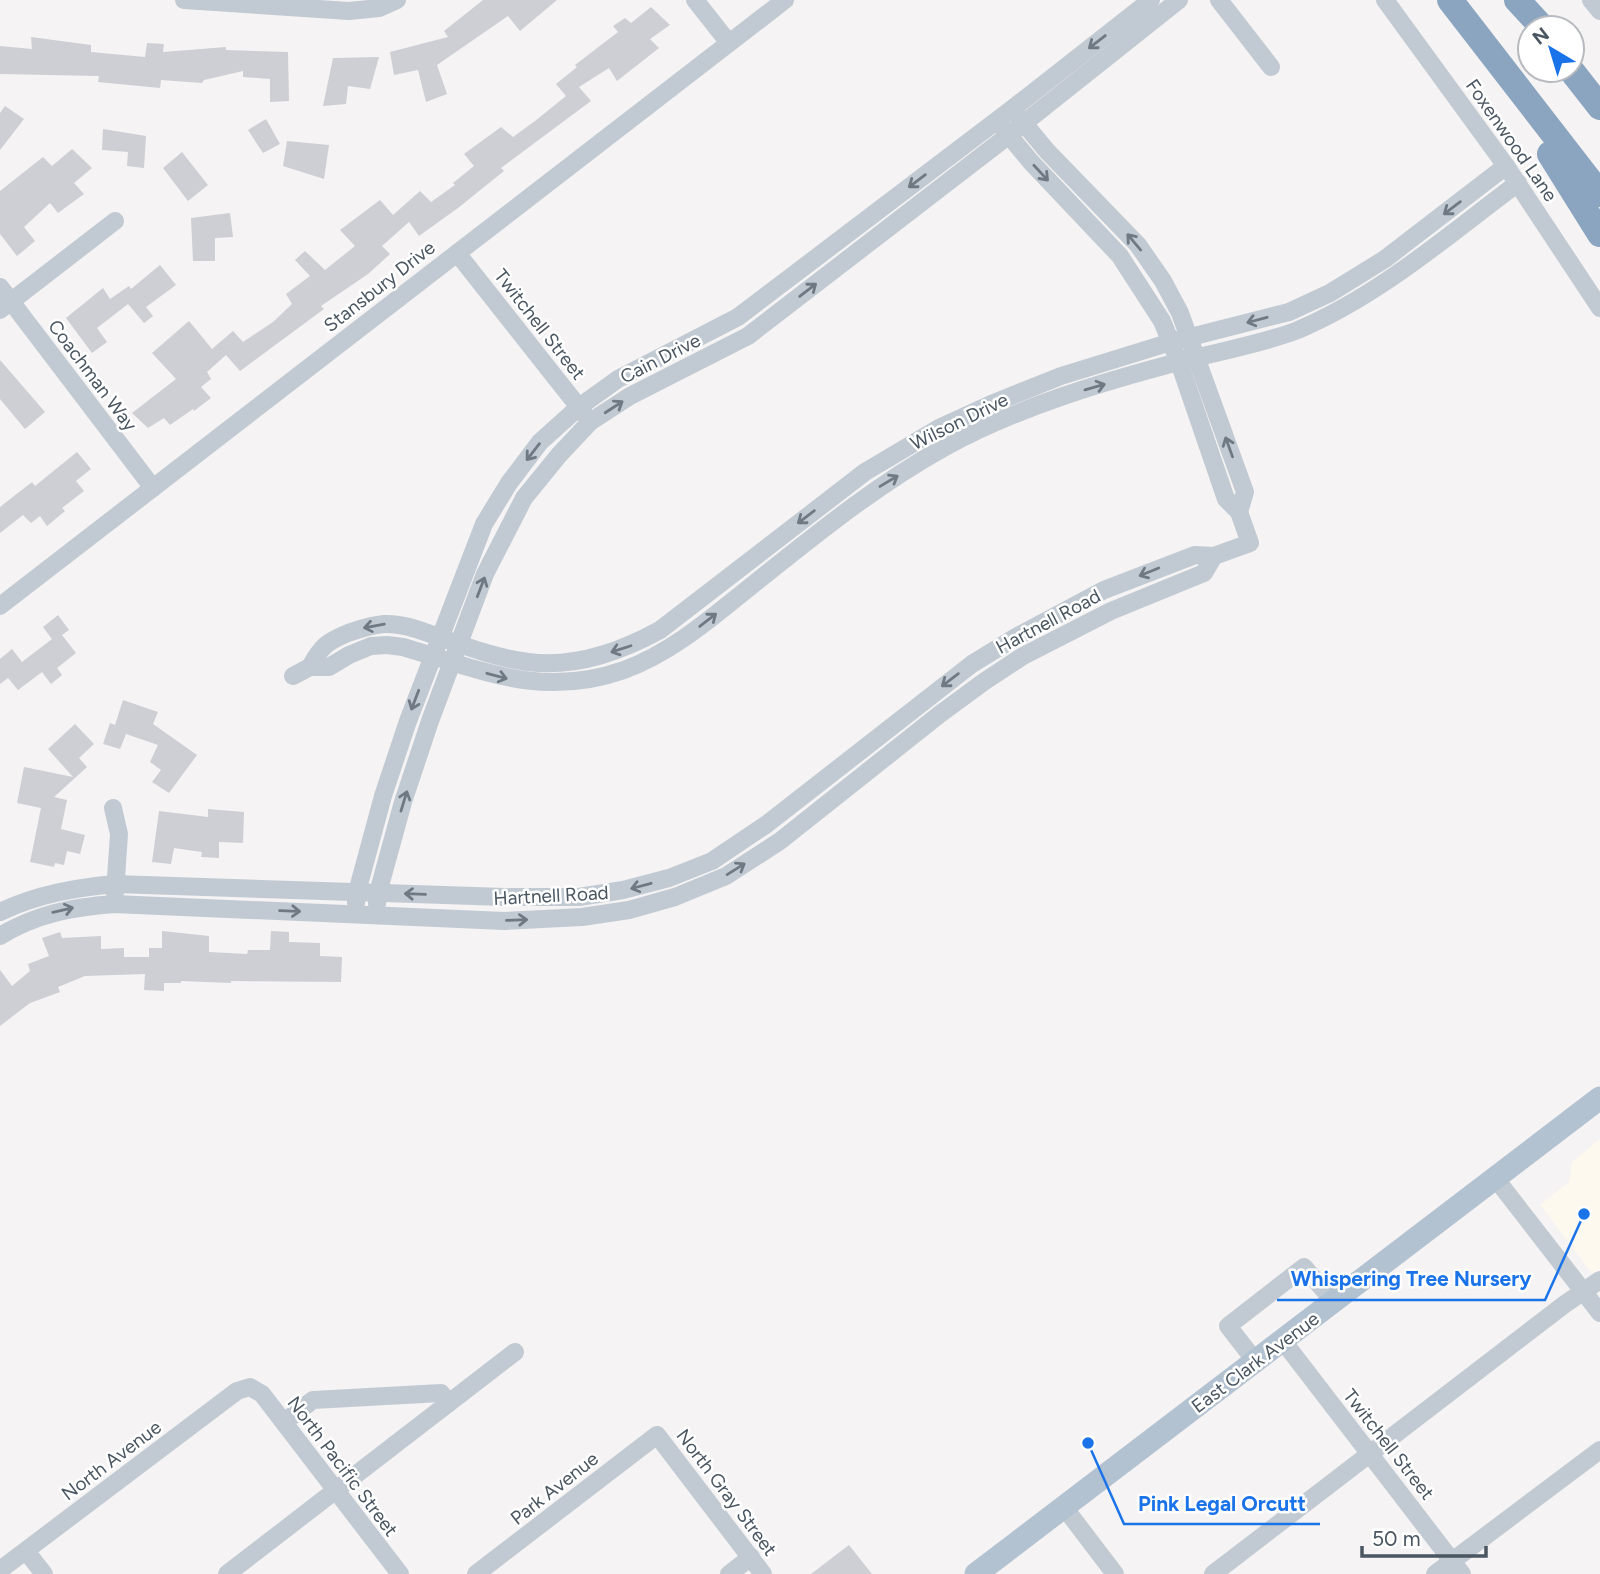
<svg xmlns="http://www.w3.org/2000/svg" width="1600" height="1574" font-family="Figtree,sans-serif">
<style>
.commercial{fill:#fdf9ef}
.building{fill:#cdcfd5}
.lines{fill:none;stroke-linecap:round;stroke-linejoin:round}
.minor{stroke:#c1cad2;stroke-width:18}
.major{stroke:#b3c2d1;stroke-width:23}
.highway{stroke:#8ba5c1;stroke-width:26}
.oneway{stroke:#6e7983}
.labels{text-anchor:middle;stroke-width:5;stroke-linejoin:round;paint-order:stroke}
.street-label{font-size:19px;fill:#4a5661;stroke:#fff}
.leader{fill:none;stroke:#1a73e8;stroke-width:2.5}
.callout-dot{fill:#1a73e8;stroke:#fff;stroke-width:2.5}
.callout-label{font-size:21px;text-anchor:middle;font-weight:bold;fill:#1a73e8;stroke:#fff;stroke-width:5;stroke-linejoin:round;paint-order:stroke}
</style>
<rect width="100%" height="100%" fill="#f5f3f3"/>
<path class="commercial" d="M1600 1139V1284L1540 1205 1569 1182 1572 1162Z"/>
<g class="building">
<path d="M483 0H557L520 31 508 16 437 65 447 94 426 102 418 70 394 75 390 52 448 37 444 31Z"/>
<path d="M651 7 670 25 650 39 659 48 617 81 609 68 579 87 591 101 501 168 504 171 458 208 419 236 409 222 382 246 390 254 368 274 321 306 324 309 240 371 226 355 207 372 211 379 201 387 211 398 194 411 193 409 170 425 164 418 148 428 132 413 176 379 152 353 189 321 212 349 233 331 243 342 273 322 292 304 286 294 310 276 295 260 305 251 325 270 355 246 340 230 380 200 393 215 420 191 431 202 455 185 453 183 474 166 464 154 501 127 513 137 535 121 566 96 556 84 577 67 575 65 618 32 613 26 625 18 631 23Z"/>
<path d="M31 37 91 45V52L145 57 147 43 164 44 163 52 226 47V50L288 52 289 101 270 102V79L243 77V71L204 80 202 83 161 80 160 88 98 82 99 76 0 74V46L32 49Z"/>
<path d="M379 57 370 89 348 86 346 104 323 106 333 58Z"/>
<path d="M5 106 24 119 0 150V113Z"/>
<path d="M266 119 280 144 263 153 248 130Z"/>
<path d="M103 129 146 136 144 168 127 166 128 152 102 150Z"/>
<path d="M287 141 329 145 324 179 283 166Z"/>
<path d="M72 149 92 168 74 183 84 194 58 213 50 203 24 227 35 241 17 256 0 234V191L43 157 52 166Z"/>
<path d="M182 152 208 185 188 201 163 168Z"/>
<path d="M230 213 233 237 215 238V261H193L191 218Z"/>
<path d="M160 265 176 285 146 307 153 316 144 323 128 304 97 328 107 342 92 353 66 318 103 288 110 299 129 286 131 289Z"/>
<path d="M0 360 45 412 25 429 0 399Z"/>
<path d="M77 452 91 469 76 481 84 491 62 508 65 511 47 526 40 516 31 523 23 515 0 533V507L32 482 35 486Z"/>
<path d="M58 615 69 630 62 635 76 653 57 668 62 675 51 684 42 672 18 690 8 678 0 684V659L12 649 22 662 52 639 43 627Z"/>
<path d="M123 700 158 712 153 724 197 755 169 793 152 782 161 770 150 762 158 745 126 734 120 749 103 744 110 723 115 725Z"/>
<path d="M75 724 94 744 79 758 87 767 54 797 67 800 61 829 85 835 80 854 67 851 64 865 55 863 54 867 30 862 41 808 17 803 24 767 73 777 48 749Z"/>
<path d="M208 809 244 812 243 843 219 842V858L201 857 202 852 174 848 171 864 152 862 159 811 208 817Z"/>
<path d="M162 931 209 936V952L247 954 248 950H270L271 931 289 932V942L320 943V956L342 957 341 982 231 981V983L181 981V983H164V991L144 990 145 974 85 976 58 987 60 992 30 1003 0 1026V970L12 986 30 971 28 964 49 956 42 938 60 932 62 938 101 936V949L124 948V957H149V948H162Z"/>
<path d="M849 1545 872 1574H811Z"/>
</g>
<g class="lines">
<g class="minor">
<path d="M184 0 349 11 379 8 397 0"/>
<path d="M695 0 729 43"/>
<path d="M1219 0 1271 67"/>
<path d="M1385 0 1506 166 1600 308"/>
<path d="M1591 0 1600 11"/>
<path d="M1017 115 1047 151 1138 245 1163 281 1180 313 1245 492 1239 512"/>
<path d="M457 253 585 415"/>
<path d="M0 287 153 488"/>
<path d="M0 310 115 221"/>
<path d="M0 606 785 0"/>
<path d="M310 667C321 647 326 642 348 633 360 629 371 625 384 624 401 623 419 630 436 636 465 646 496 658 528 662 574 668 620 652 660 630L865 472 939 428 996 402 1061 376 1171 342 1289 312 1330 293 1385 259 1506 166"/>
<path d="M293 676 310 667H329L349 655 371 646 387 645 403 647C481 670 542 699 624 670 676 651 718 612 760 579 819 532 878 484 945 447 1018 407 1102 382 1182 361 1217 352 1265 343 1298 330 1380 295 1447 236 1518 183"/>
<path d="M113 808 119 834 115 893"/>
<path d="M356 903 357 892 383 796 408 721 484 524 509 483 540 442 579 407 618 379 738 317 1012 109 1151 0"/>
<path d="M377 904 378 893 403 802 430 721 485 574 524 498 559 455 590 422 630 396 748 336 1009 135 1179 0"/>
<path d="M0 912C38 894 74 888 115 884L505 897H579L623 890 669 878 712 861 767 824 972 664 1016 637 1104 590 1195 555 1214 556 1250 543 1239 512 1226 499 1179 362 1162 321 1120 256 1031 162 997 121"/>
<path d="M0 936C36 914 73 907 114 904L504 921 582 917 629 910 675 897 726 876 780 841 940 714 985 681 1023 656 1111 611 1204 573 1214 556"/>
<path d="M1496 1179 1600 1313"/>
<path d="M1283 1341 1462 1574"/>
<path d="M1256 1362 1228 1326 1304 1267 1334 1302"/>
<path d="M284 1422 313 1400 441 1393 449 1403"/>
<path d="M1064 1507 1115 1574"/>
<path d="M26 1551 44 1574"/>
<path d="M0 1570 237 1391 250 1387 262 1394 400 1574"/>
<path d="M227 1574 515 1352"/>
<path d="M476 1574 657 1435 763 1574"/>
<path d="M729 1574 751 1557"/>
<path d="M1213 1574 1565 1304 1600 1280"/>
<path d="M1435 1574 1600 1450"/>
</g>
<path class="major" d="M976 1574 1600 1098"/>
<g class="highway">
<path d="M1450 0 1600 194"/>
<path d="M1517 0 1543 28"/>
<path d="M1571 70 1600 107"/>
<path d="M1550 154 1600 234"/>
</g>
</g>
<defs><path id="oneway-shaft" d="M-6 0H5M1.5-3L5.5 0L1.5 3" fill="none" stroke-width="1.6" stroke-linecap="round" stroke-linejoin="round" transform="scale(1.75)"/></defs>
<g class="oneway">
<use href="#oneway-shaft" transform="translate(1097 42) rotate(142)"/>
<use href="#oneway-shaft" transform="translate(1041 173) rotate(47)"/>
<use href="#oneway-shaft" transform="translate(917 181) rotate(143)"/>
<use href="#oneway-shaft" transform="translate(1452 208) rotate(143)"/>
<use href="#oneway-shaft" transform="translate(1134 242) rotate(-130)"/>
<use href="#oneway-shaft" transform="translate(808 290) rotate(-38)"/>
<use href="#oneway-shaft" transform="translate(1257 320) rotate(165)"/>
<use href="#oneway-shaft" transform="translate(1095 387) rotate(-16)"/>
<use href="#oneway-shaft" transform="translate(614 407) rotate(-33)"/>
<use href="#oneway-shaft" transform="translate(1229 447) rotate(-110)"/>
<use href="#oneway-shaft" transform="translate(533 452) rotate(128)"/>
<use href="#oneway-shaft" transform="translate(889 481) rotate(-31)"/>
<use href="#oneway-shaft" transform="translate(806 517) rotate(143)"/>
<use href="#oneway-shaft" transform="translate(1149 572) rotate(158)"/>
<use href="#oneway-shaft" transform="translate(481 587) rotate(-69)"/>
<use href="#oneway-shaft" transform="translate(708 620) rotate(-38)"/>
<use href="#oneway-shaft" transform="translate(374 626) rotate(170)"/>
<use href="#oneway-shaft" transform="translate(621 649) rotate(162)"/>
<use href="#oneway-shaft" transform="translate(497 676) rotate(15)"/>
<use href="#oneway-shaft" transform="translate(950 680) rotate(143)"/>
<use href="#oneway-shaft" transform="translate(415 700) rotate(111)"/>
<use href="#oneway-shaft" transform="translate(404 801) rotate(-73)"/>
<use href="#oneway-shaft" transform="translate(736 869) rotate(-32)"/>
<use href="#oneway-shaft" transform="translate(641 886) rotate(165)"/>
<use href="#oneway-shaft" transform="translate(415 894) rotate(-178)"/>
<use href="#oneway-shaft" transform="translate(63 910) rotate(-13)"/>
<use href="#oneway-shaft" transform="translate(290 911) rotate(2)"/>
<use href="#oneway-shaft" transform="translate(517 920) rotate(-2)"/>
</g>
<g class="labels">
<g class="street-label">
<text transform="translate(1512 140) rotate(55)" y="7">Foxenwood Lane</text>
<text transform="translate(379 286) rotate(-38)" y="7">Stansbury Drive</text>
<text transform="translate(540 324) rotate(52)" y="7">Twitchell Street</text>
<text transform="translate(660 358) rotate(-27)" y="7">Cain Drive</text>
<text transform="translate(93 375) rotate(53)" y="7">Coachman Way</text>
<text transform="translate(959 421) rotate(-26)" y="7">Wilson Drive</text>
<text transform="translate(1048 621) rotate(-28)" y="7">Hartnell Road</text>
<text transform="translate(551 895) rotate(-3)" y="7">Hartnell Road</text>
<text transform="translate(1255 1362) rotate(-37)" y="7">East Clark Avenue</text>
<text transform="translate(1389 1444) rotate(52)" y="7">Twitchell Street</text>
<text transform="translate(111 1460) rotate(-37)" y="7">North Avenue</text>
<text transform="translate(343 1466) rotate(53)" y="7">North Pacific Street</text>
<text transform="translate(554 1488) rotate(-38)" y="7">Park Avenue</text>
<text transform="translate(727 1492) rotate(53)" y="7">North Gray Street</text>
</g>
</g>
<path class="leader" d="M1584 1214L1545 1300H1277M1088 1443L1124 1524H1320"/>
<g class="callout-dot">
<circle cx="1584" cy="1214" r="7"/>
<circle cx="1088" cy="1443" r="7"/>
</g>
<g class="callout-label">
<text x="1411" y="1286">Whispering Tree Nursery</text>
<text x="1222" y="1511">Pink Legal Orcutt</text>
</g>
<g transform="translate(1551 49) rotate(322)"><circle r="33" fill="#ffffff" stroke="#b7bbc0" stroke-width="2"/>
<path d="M0-5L12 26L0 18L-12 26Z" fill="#1a73e8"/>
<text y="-10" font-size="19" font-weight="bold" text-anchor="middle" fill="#4a5661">N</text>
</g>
<path d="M1362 1546v10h124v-10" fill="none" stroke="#4a5661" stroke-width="3.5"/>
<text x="1372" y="1546" font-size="21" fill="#4a5661" stroke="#ffffff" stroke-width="5" paint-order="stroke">50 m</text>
</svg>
